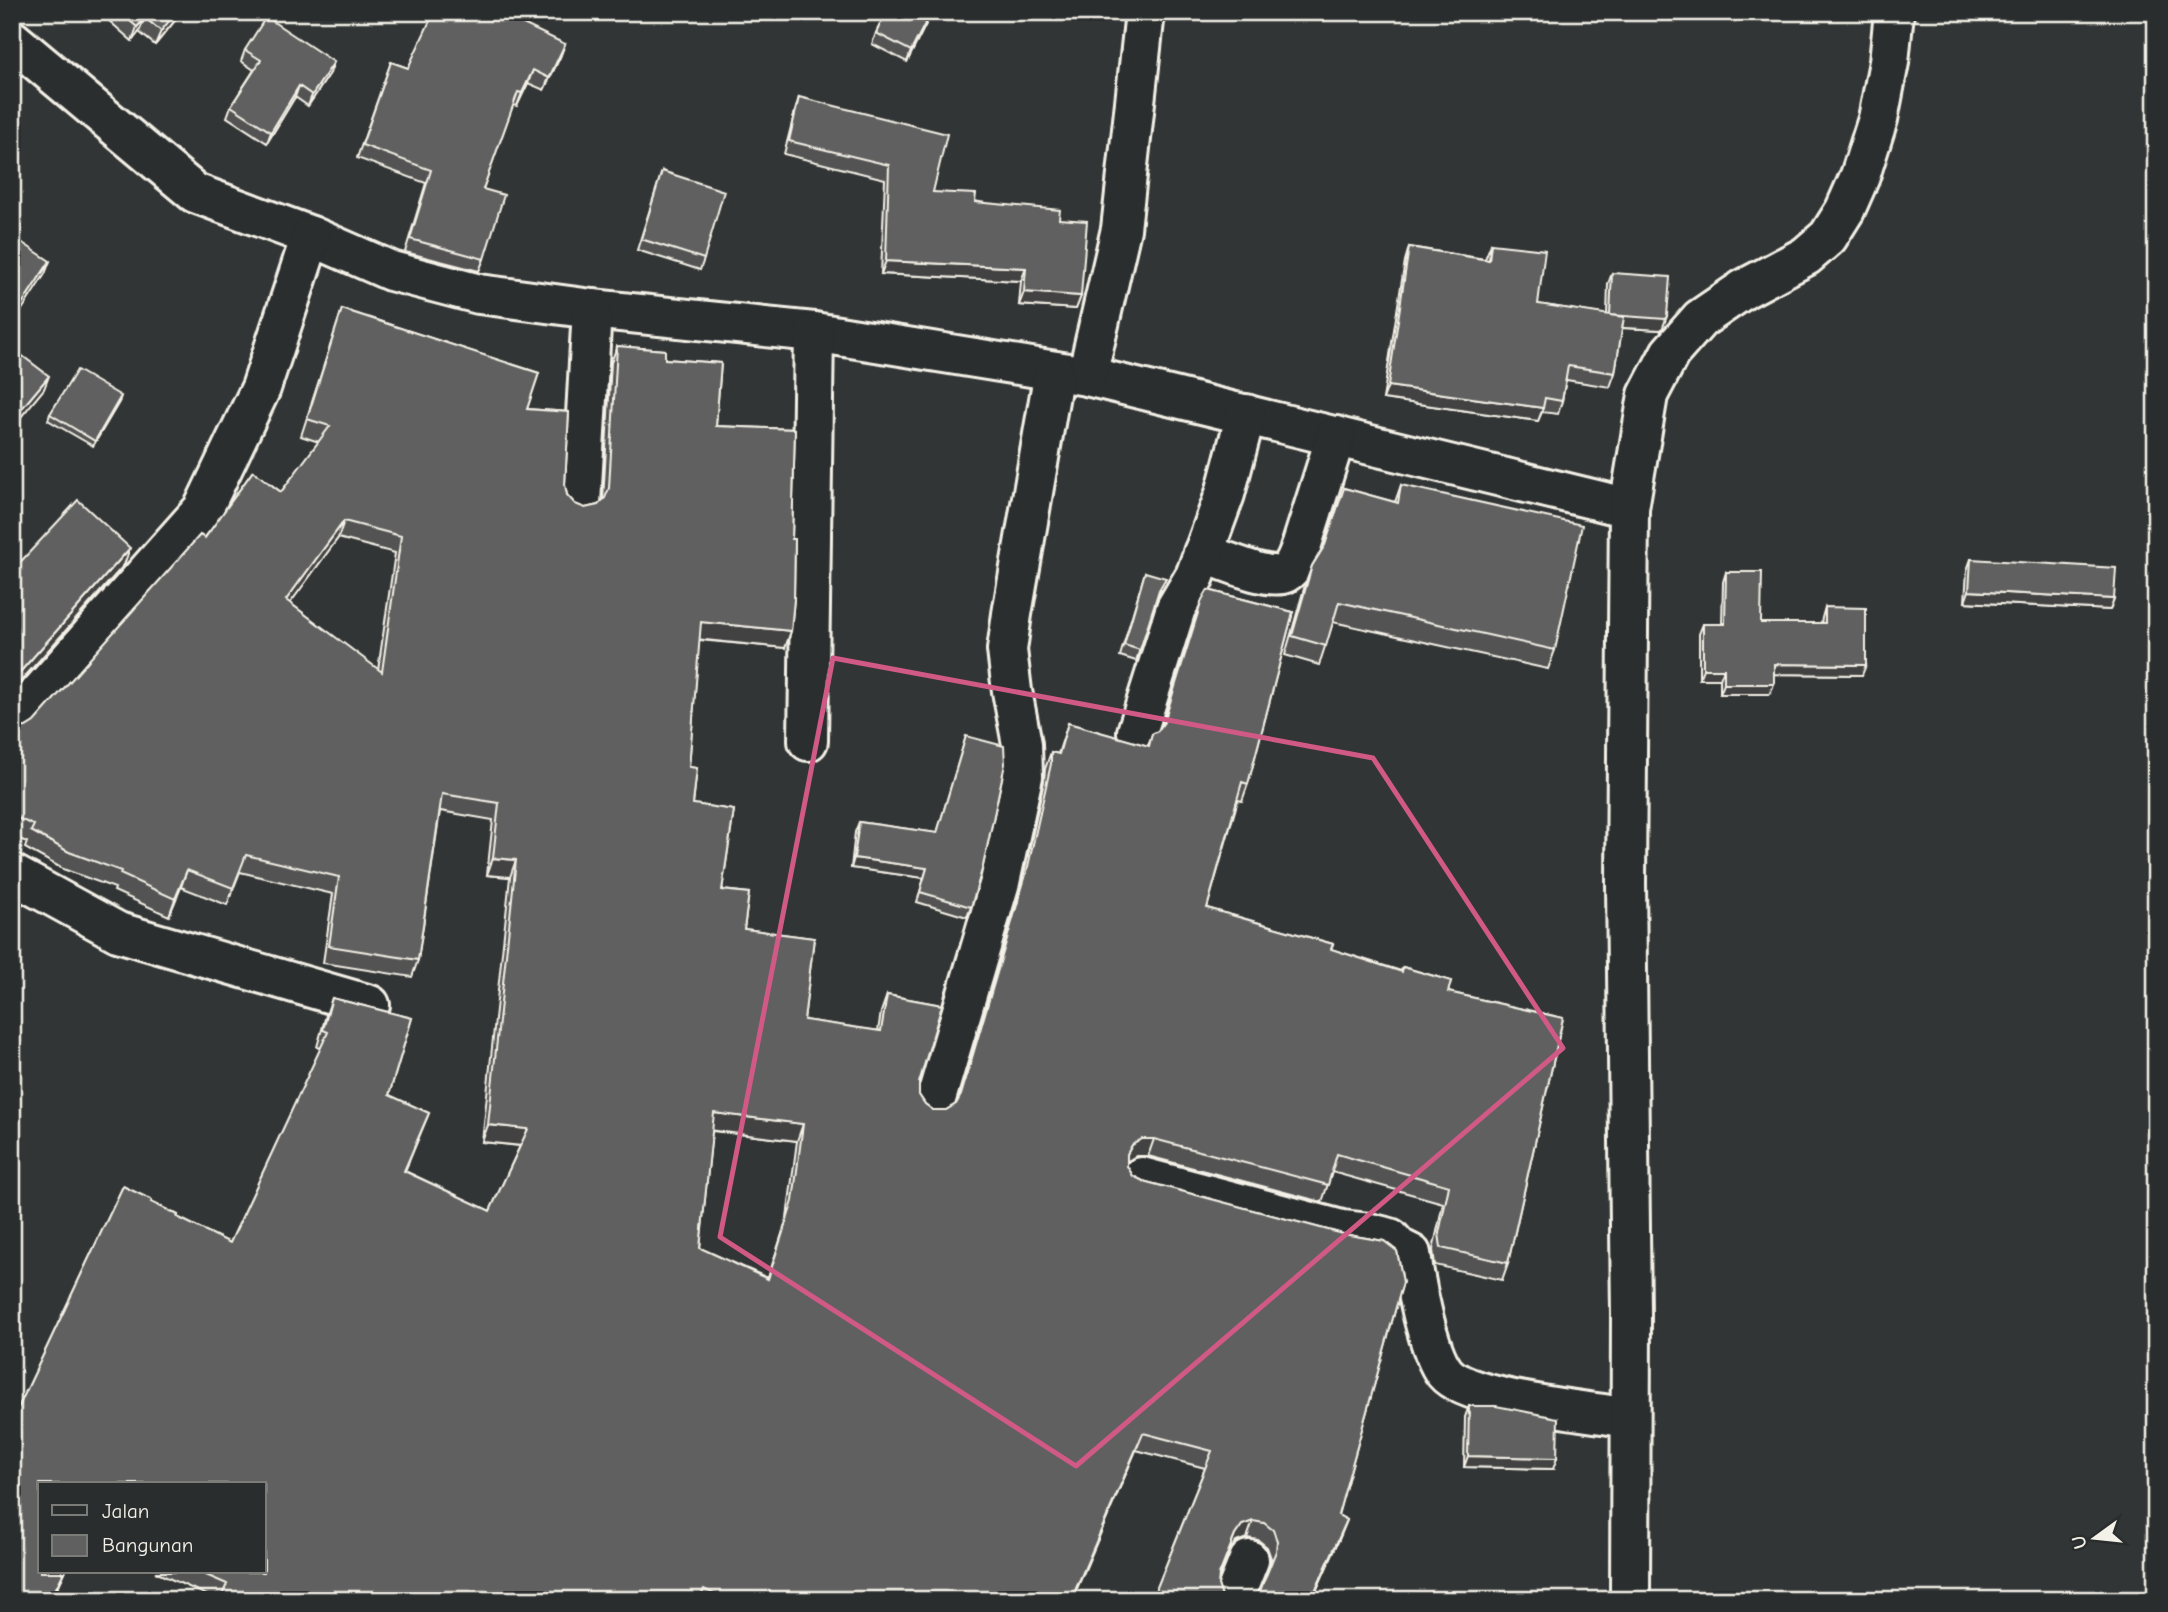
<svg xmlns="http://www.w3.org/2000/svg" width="2168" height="1612" font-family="'Comic Neue',sans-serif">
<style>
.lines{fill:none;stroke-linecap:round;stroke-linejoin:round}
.minor-casing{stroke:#f4f1e8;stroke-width:44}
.minor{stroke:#2a2d2e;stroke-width:38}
.wall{fill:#525352;stroke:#f4f1e8;stroke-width:2;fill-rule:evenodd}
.shaded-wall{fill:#424342;stroke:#f4f1e8;stroke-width:2}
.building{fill:#5f605f;stroke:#f4f1e8;stroke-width:2;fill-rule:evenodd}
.marked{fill:none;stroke:#d15985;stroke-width:5;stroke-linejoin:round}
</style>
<rect width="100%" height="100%" fill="#323535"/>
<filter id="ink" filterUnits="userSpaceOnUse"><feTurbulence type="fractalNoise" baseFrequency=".0143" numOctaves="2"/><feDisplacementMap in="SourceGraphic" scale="14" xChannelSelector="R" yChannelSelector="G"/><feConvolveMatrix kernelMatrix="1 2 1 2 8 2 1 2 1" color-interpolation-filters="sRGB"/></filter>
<g filter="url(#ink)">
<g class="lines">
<g class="minor-casing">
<g id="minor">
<path d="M12 40 195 193 311 236 391 271 479 294 592 309 814 332 1087 376 1629 508"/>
<path d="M1087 376 1121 229 1145 12"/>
<path d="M581 503 592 309"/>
<path d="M1203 553C1221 559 1269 581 1285 573 1295 567 1298 555 1302 544L1336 436"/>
<path d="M12 724 203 509 261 388 311 236"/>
<path d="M1137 732 1176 608 1195 576 1225 494 1246 414"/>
<path d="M808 741 814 332"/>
<path d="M12 874 118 932 370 1005"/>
<path d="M934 1106 1000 882 1023 776 1022 744 1012 691 1007 650 1012 614 1054 371"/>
<path d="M1142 1177 1342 1230 1370 1233 1390 1238 1399 1248 1411 1254C1415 1282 1428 1352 1445 1373 1468 1401 1591 1411 1630 1418"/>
<path d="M1233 1600 1249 1560"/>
<path d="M1630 1600 1631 1314 1626 883 1629 508 1648 395 1670 353 1700 319 1744 289 1806 256 1828 237 1845 210 1860 176 1878 119 1889 62 1894 12"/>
</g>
</g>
<use href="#minor" class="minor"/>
</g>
<g class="wall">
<path d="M99 12H182L155 45 139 32 132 41Z"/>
<path d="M886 12H932L907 62 872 44 876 33Z"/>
<path d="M565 44 560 57 544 90 528 83 517 106 513 105 483 189 484 259 479 271 405 252 426 183 357 158 391 62 408 68Z"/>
<path d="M245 50 330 73 308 106 295 97 267 143 227 117 231 106 254 70 241 61Z"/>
<path d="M799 97 933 192 1059 219 1081 296 1076 309 1019 305 1021 281 881 274 885 179 784 154 795 111Z"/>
<path d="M662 171 704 259 700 270 637 250Z"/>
<path d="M1491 244 1538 304 1607 315 1608 284 1612 273 1663 327 1661 330 1622 328 1615 373 1610 387 1566 380 1562 401 1558 414 1542 412 1538 421 1383 399 1405 261 1409 247 1485 259Z"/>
<path d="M342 309 539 373 527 409 569 412 565 485 567 495 575 504 585 508 598 505 603 500 611 363 617 346 665 350V359L721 363 716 426 795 429 792 539H795L794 599 791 631 785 648 699 640 689 767 697 768 693 804 734 810 722 890 749 893 744 929 814 938 804 1020 878 1031 881 1012 887 995 942 1005 919 1083V1095L925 1104 933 1110H946L956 1104 959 1099 1021 888 1044 781 1045 769 1051 752 1058 754 1068 723 1148 746 1152 734 1158 731 1162 724 1196 617 1202 600 1208 590 1293 612 1248 784 1242 801 1238 800 1207 908 1333 944 1331 949 1401 971 1403 967 1451 981 1448 992 1563 1018 1508 1263 1502 1280 1435 1265 1433 1250 1443 1203 1332 1172 1322 1202 1148 1156H1136L1127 1161V1166L1133 1176 1143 1181 1343 1234 1384 1241 1397 1251 1403 1282 1338 1515 1347 1520 1340 1537 1312 1600H1253L1260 1591 1270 1566 1271 1558 1267 1547 1258 1540 1247 1538 1236 1542 1229 1552 1219 1577 1218 1585 1222 1597 1226 1600H1152L1205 1468 1136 1450 1072 1600H218L155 1572H264V1484H40V1572H65L52 1600H12V1421L123 1186 152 1200 151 1202 178 1215 177 1217 230 1243 321 1048 317 1047 326 1015 332 998 412 1018 389 1095 429 1113 405 1171 490 1211 520 1146 482 1142 510 877 487 875 493 820 440 811 418 960 412 977 323 963 333 894 240 872 227 905 181 887 169 916 114 891 115 888 63 869 25 848 27 842 12 836V727L14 728 26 727 34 722 200 535 205 538 253 471 281 492 319 442 301 436ZM338 538 395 553 378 670 290 603ZM712 1131 797 1141 787 1218 768 1278 700 1248Z"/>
<path d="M119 402 93 446 48 420 50 414Z"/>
<path d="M1401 485 1555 650 1548 669 1333 622 1319 665 1285 655 1305 585 1312 566 1323 547 1344 488 1395 502Z"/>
<path d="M1971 559 2110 610 1965 602 1967 570Z"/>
<path d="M1145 572 1161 590 1156 599 1136 661 1120 656Z"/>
<path d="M1726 572 1761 623H1821L1822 618 1825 607 1862 675 1774 674 1770 694H1720V679H1699V634L1703 624H1722L1723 582Z"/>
<path d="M966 736 971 907 967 917 917 902 924 878 851 868 855 832 859 822 937 833Z"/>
<path d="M1469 1406 1553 1469 1464 1467 1465 1417Z"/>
</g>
<g class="shaded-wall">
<path d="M176 12H182L155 45 161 31Z"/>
<path d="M931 12H932L907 62 911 51Z"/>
<path d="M145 18 139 32 132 41 137 27Z"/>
<path d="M565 44 560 57 544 90 549 78Z"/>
<path d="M334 62 330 73 308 106 312 95Z"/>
<path d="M533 70 528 83 517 106 522 93Z"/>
<path d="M299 86 295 97 267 143 271 132Z"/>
<path d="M50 261 45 274 12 325V319Z"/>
<path d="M886 261 1026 268 1021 281 881 274Z"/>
<path d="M1024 292 1081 296 1076 309 1019 305Z"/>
<path d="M1610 316H1667L1663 327 1661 330 1606 327Z"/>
<path d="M49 376 44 389 12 428V420Z"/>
<path d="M1388 386 1543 408 1538 421 1383 399Z"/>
<path d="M121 396 119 402 93 446 95 441Z"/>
<path d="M344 521 338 538 280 617 286 600Z"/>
<path d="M130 548 124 565 12 691V681Z"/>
<path d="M1969 591 2114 599 2110 610 1965 602Z"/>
<path d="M701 622 791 631 785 648 695 639Z"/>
<path d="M1774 664 1866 665 1862 675 1770 674Z"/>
<path d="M1703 669H1724L1720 679H1699Z"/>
<path d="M1724 684H1774L1770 694H1720Z"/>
<path d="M493 858 516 860 510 877 487 875Z"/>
<path d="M854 858 927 868 924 878 851 868Z"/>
<path d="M187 870 181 887 169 916 175 899Z"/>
<path d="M714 1113 803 1124 797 1141 708 1130Z"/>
<path d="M488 1125 528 1129 522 1146 482 1142Z"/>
<path d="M1142 1139H1154L1148 1156H1136L1126 1162 1127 1154 1132 1145Z"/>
<path d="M1143 1433 1136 1450 1072 1600H1071Z"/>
<path d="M1468 1456 1557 1458 1553 1469 1464 1467Z"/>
<path d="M1347 1520 1340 1537 1312 1600H1311Z"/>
<path d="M1253 1521 1247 1538 1236 1542 1229 1552 1213 1592 1235 1535 1242 1525Z"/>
<path d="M64 1572H65L52 1600H50Z"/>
</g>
<g class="building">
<path d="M120 12H176L161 31 145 18 137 27Z"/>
<path d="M434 12H498L565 44 549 78 533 70 522 93 518 92 483 189 504 195 484 259 410 239 431 170 362 145 391 62 408 68Z"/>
<path d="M886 12H931L911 51 876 33Z"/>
<path d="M266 17 334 62 312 95 299 86 271 132 231 106 261 60 245 50Z"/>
<path d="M799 97 947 134 933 192 976 194 975 202 1060 210 1059 219 1087 221 1081 296 1024 292 1026 268 886 261 889 165 789 141Z"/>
<path d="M662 171 724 191 704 259 641 239Z"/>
<path d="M12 236 50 261 12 319Z"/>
<path d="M1491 244 1545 250 1538 304 1624 317 1615 373 1568 366 1562 401 1545 398 1543 408 1388 386 1409 247 1489 260Z"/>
<path d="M1612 273 1670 277 1667 316 1665 319 1610 315Z"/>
<path d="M342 309 539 373 527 409 569 412 565 485 567 495 575 504 585 508 598 505 605 498 609 488 617 346 665 350V359L721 363 716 426 795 429 792 539H795L794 599 791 631 701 622 689 767 697 768 693 804 734 810 722 890 749 893 744 929 814 938 804 1020 881 1031 887 995 942 1005 919 1083V1095L925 1104 933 1110H946L956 1104 961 1095 1027 871 1051 764V752L1059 754 1068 723 1149 746 1152 734 1158 731 1164 722 1202 600 1208 590 1293 612 1248 784 1242 782 1207 908 1333 944 1331 949 1402 972 1403 967 1451 981 1448 992 1563 1018 1508 1263 1441 1248 1439 1233 1449 1186 1337 1154 1328 1185 1154 1139H1142L1132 1145 1127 1154V1166L1133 1176 1143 1181 1343 1234 1384 1241 1397 1251 1403 1282 1338 1515 1347 1520 1311 1600H1253L1260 1591 1276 1551 1277 1541 1273 1530 1264 1523 1253 1521 1242 1525 1235 1535 1219 1575 1218 1585 1222 1597 1226 1600H1152L1212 1451 1143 1433 1071 1600H727L704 1589 699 1600H220L227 1584 199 1572H264V1484H40V1572H64L50 1600H12V1421L123 1186 152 1200 151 1202 178 1215 177 1217 230 1243 328 1032 323 1030 332 998 412 1018 389 1095 429 1113 404 1171 490 1211 528 1129 488 1125 516 860 493 858 499 803 442 794 418 960 329 946 339 877 246 855 233 888 187 870 175 899 120 874 121 871 69 852 31 831 34 825 12 816V727L14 728 26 727 34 722 200 535 205 538 253 471 281 492 330 426 307 419ZM344 521 401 536 382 672 286 600ZM714 1113 803 1124 793 1201 768 1279 700 1248Z"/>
<path d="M12 348 49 376 12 420Z"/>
<path d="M77 370 121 396 95 441 50 414Z"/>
<path d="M1401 485 1582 525 1555 650 1339 602 1326 646 1292 636 1312 566 1325 545 1344 488 1398 503Z"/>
<path d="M78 500 130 548 12 681V571Z"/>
<path d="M1971 559 2116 568 2114 599 1969 591Z"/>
<path d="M1145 572 1166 578 1159 590 1140 650 1124 645Z"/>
<path d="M1726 572H1762L1761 623H1825V607L1866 608V665L1774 664V684H1724V669H1703V624H1725Z"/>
<path d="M966 736 1004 746 1005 764 983 866 971 907 920 892 927 868 854 858 859 822 937 833Z"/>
<path d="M1469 1406H1496L1558 1418 1557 1458 1468 1456Z"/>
</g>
</g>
<path class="marked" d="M833 658 1373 758 1563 1048 1076 1466 720 1237Z"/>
<rect width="2168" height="1612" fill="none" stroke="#2a2d2e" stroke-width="42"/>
<rect x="21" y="21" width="2126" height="1570" fill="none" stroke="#f4f1e8" stroke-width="2.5" filter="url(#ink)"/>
<rect x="38" y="1482" width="228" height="91" fill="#2a2d2e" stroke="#7b7b78" stroke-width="2"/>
<rect x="52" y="1505" width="35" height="10" fill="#2a2d2e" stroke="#7b7b78" stroke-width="2"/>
<text x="102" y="1518" font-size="21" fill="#f4f1e8">Jalan</text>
<rect x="52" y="1535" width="35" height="21" fill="#5f605f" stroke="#7b7b78" stroke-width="2"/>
<text x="102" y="1552" font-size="21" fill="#f4f1e8">Bangunan</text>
<g transform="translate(2095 1538) rotate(255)" stroke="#2a2d2e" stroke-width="5" paint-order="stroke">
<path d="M0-5L12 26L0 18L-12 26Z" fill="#f4f1e8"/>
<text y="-10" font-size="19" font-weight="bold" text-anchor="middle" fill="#f4f1e8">U</text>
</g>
</svg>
